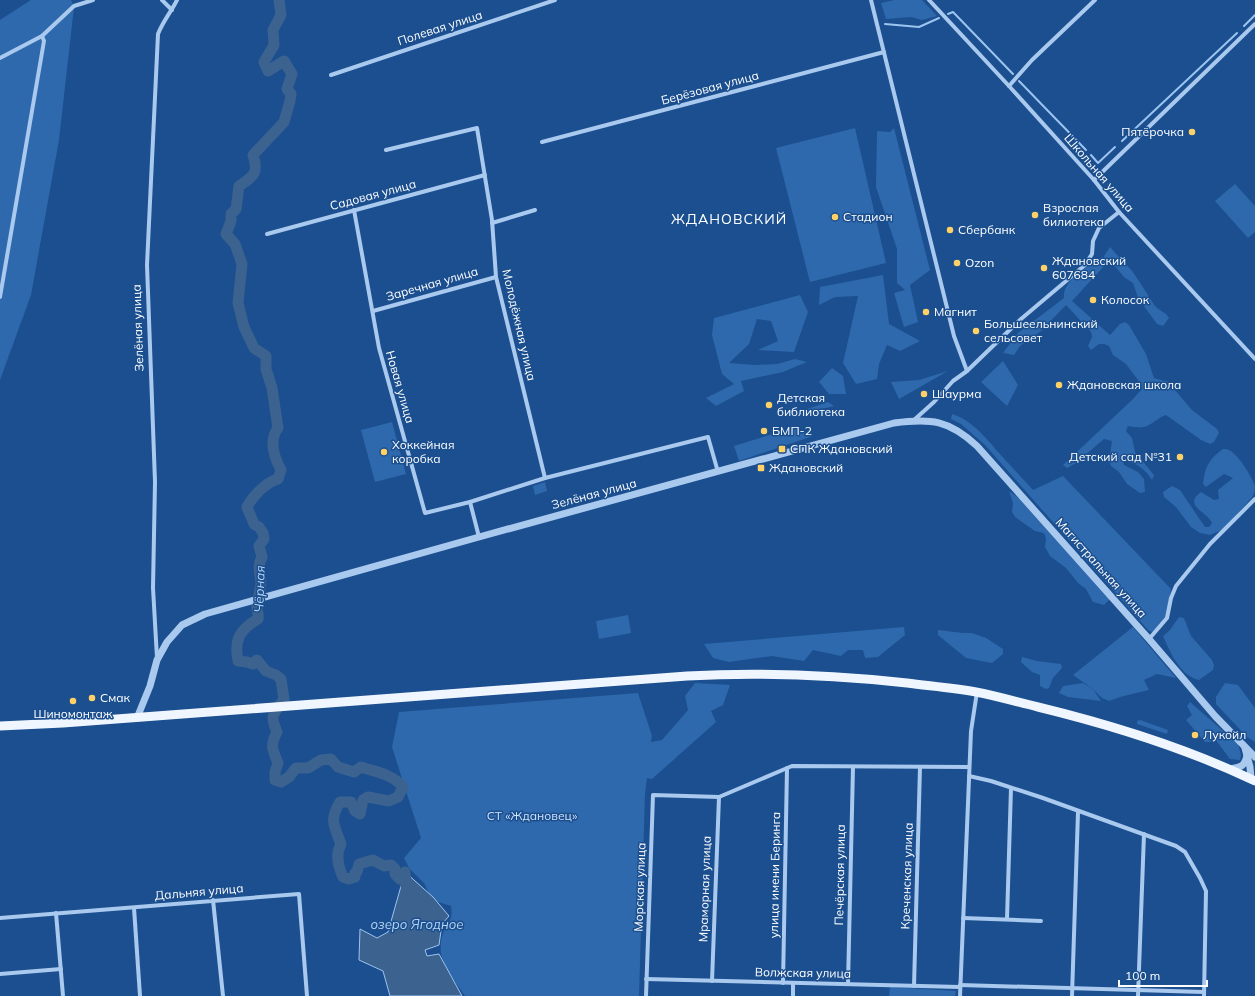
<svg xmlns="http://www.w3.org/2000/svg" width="1255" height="996" font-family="Mulish,sans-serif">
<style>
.green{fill:#2e69ad}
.water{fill:#3c6290;stroke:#9cc4f0}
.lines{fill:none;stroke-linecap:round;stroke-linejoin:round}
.stream{stroke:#9cc4f0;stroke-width:2}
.river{stroke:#3c6290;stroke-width:11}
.minor{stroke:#a9c9ee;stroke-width:4}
.tertiary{stroke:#a9c9ee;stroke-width:7}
.primary{stroke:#f0f6ff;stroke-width:9}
.poi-dot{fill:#ffd166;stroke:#1b4f8f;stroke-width:1.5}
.labels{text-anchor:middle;stroke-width:3;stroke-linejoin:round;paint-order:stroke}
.street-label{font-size:12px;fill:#fff;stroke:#1b4f8f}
.poi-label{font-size:12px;fill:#fff;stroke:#1b4f8f;text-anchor:start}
.park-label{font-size:12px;fill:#cfe3fa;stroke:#1b4f8f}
.water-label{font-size:13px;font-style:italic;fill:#b5d3f5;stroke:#1b4f8f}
.quarter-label{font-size:14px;letter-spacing:1px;fill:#fff;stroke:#1b4f8f}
</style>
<rect width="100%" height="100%" fill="#1b4f8f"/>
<g class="green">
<path d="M31 0H71L74 7 59 140 31 295 0 380V20Z"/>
<path d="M894 0H922L937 16 922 20 911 17 886 19 881 3Z"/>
<path d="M855 128 886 263 810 282 776 148Z"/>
<path d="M894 128 930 270 910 285 918 322 904 327 894 293 905 290 897 283V249L876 187 877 131 890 132Z"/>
<path d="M1235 184 1255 206V232L1248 238 1215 201Z"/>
<path d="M1110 247 1133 272 1155 306C1160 311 1166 312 1169 318L1163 326 1157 324 1138 298 1133 283 1124 277 1114 265 1106 261 1105 265 1072 301 1110 335 1120 324 1125 322 1129 325 1146 354 1154 378 1168 382 1192 410 1217 429 1219 433 1214 442 1210 444 1201 440 1166 415C1159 417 1155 422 1149 425 1143 429 1135 427 1128 426L1126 431 1132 438 1135 452 1154 475 1152 480C1145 469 1136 462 1123 461L1124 465 1138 472 1144 479 1145 492 1140 493 1127 484 1119 472 1111 466 1109 461 1112 441 1104 439 1076 463 1067 468 1063 465 1133 399 1142 389 1141 384 1126 364 1113 355 1109 346 1104 344H1099L1091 350 1088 346 1092 337 1091 332 1066 305 1041 331 1020 346 1014 355 1003 353 1018 333 1064 298C1062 280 1089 266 1102 257L1105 259 1104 256Z"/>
<path d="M883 275 889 324 920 341 900 351 887 345 879 364 877 379 856 384 843 363 858 296 835 297 819 305 820 287Z"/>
<path d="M800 295 808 312 794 352 758 350 778 341 771 321 757 319 749 344 729 363 755 365 777 364 795 359 807 362 783 372 741 381 744 391 716 406 706 398 734 384 722 374 712 335 714 318Z"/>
<path d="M1003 361 1018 385 1007 406 981 382Z"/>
<path d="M832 368 843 376 846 394H829L819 382Z"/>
<path d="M948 371 899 399 891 382 919 380Z"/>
<path d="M828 402 834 406 787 418 792 414Z"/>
<path d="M952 414C972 420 986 438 999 453 1010 465 1021 477 1033 490L1063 476 1171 589 1166 617 1154 632 1149 631 985 445 961 424 951 419Z"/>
<path d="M392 422 406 474 375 482 361 430Z"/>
<path d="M792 428 813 436 739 461 734 446Z"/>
<path d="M1223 449C1226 449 1227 449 1229 450 1238 454 1253 478 1255 487 1255 491 1254 493 1253 496L1224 529 1210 535 1200 533 1191 527 1176 507 1164 497 1163 492 1172 486 1180 490 1205 527H1209L1212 523C1208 512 1182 506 1201 492L1214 500 1219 499 1218 490 1233 478 1224 474 1206 487 1203 484C1205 467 1209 459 1223 449Z"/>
<path d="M545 482 547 491 535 495 533 486Z"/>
<path d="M1009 491 1024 502 1110 599 1104 605 1093 602 1086 589 1078 583 1066 568 1050 556 1045 547 1046 538 1044 533 1035 531 1015 517 1012 512 1013 503Z"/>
<path d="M628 615 631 633 599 639 596 621Z"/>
<path d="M1179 617 1184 618 1191 636 1212 660 1214 665 1213 670 1199 680C1180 676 1170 652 1163 636L1170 630Z"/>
<path d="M904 627 905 635 878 657 865 658 863 650H848L841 656 813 650 804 661 772 656 729 662 713 658 704 644Z"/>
<path d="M1133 627 1176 678 1157 674 1144 680 1149 690 1120 697 1109 701 1102 698 1093 689 1073 675Z"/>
<path d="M938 630 963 633H972L986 638 1003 649V654L992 663 966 658 938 635Z"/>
<path d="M1022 657 1037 661 1061 664 1062 668 1053 678 1049 688 1046 689 1040 686V675L1032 672 1021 662Z"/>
<path d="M695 683 730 685 723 705 711 711 716 722 652 779 647 778 645 794 639 996H465C451 974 433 958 444 931 449 919 453 921 451 906L432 900 424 883 409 868 404 858 421 838 392 747 399 712 638 693 652 736 651 742 662 740 688 710 685 696Z"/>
<path d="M1083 683 1093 689 1101 701 1068 697 1059 693 1063 686Z"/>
<path d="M1225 683 1238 685 1255 708V742L1247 737 1216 704V697Z"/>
<path d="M1190 702 1238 744 1241 755 1240 760 1230 759 1215 739 1212 742H1205L1186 720 1192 715 1187 706Z"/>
<path d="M1140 720 1168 730 1167 734 1137 724V721Z"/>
<path d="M890 987 956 991 955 996H889Z"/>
</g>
<path class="water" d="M405 872 433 897 449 916 442 924 439 945 425 950 427 956 439 954 462 996H390L383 971 359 960 360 929 377 938 388 932Z"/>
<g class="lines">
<g class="stream">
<path d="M948 14 953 12 1013 74"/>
<path d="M885 24 919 27 939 18"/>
<path d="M1244 26 1255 15"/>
<path d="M1019 81 1086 150"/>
<path d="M1122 141 1237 33"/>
<path d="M1091 155 1098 163 1115 147"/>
</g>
<path class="river" d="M279 0 281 15 273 30 274 45 264 62 268 71 284 61 292 74 287 89 291 94 290 101 284 122 253 155C259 173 254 176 239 186L236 209 231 214V221L226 234 235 244 242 264 238 303 244 327 254 348 266 356V369L272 388 278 428C268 441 274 457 281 470L278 479C265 483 253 496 247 507L254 524 259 527 263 533 264 539 259 546 262 557C257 566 260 573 261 582 261 590 257 599 257 607 257 612 259 613 258 619 239 630 234 640 238 661L247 662 253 664 257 660 266 671 276 675 281 679 284 699C274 714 269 714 277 732 270 745 272 749 278 763L275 772V780L281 782 289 777 296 768H308L321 760 331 759 338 767 354 772 361 767C376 772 392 774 403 787L398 797 389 801 368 797 363 800 360 814 355 811 351 802H340C329 820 334 825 341 844 335 855 338 866 343 877L349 879 355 877V873L357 872 359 864 373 860 384 866 391 865 395 869V874L400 879 405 872 406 886"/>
<g class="minor">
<path d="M162 0 172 10"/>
<path d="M871 0 954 336 967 371"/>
<path d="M929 0 1009 86 1094 180 1119 212 1255 359"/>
<path d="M0 58 42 36 74 6 93 0"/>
<path d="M331 75 555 0"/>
<path d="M1009 86 1032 60 1095 0"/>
<path d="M542 142 884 52"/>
<path d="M386 150 477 128 492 220 496 277 545 478"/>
<path d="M1094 180 1255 24"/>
<path d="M354 210 379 348 425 513 470 502"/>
<path d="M492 223 535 210"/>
<path d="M267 234 485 175"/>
<path d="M0 297 44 41 42 36"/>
<path d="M373 311 496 277"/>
<path d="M914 420 934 402 953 381 967 371 1021 319 1085 265 1092 254 1093 241 1099 228 1119 212"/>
<path d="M479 537 470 502 545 478 708 437 718 472"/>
<path d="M1149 639 1167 618 1171 598 1176 586 1210 544 1255 499"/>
<path d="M157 658 153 588 155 482 147 265 158 34C163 21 171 12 177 0"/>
<path d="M969 776 991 781 1043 798 1176 846 1185 852 1200 878 1206 891 1204 996"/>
<path d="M213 900 223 996"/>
<path d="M134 908 140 996"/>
<path d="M56 913 63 996"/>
<path d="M0 918 299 894 307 996"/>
<path d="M963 918 1041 921"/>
<path d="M1007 919 1011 788"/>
<path d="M0 974 61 969"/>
<path d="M646 979 960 987"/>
<path d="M712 981 719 797"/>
<path d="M783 983 787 768"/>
<path d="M848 984 853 767"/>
<path d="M960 985 1204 992"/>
<path d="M914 986 920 767"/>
<path d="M646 996 653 795 719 797 792 766 969 767"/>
<path d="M793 996V983"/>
<path d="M960 996 971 731 977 692"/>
<path d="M1072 996 1078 812"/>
<path d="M1138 996 1144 834"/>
</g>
<g class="tertiary">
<path d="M137 718 150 686 157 660 167 642 182 625 205 614 479 537 894 423C931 418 949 420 977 446L1149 639 1215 716 1255 757"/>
<path d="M1245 748 1250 767 1251 779"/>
<path d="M1230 769C1241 767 1244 767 1247 756"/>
</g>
<path class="primary" d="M0 726 63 723 687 676C761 672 834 675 907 683 930 686 953 688 976 692 997 696 1017 702 1038 707 1112 725 1186 748 1255 781"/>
</g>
<g class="poi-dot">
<circle cx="1192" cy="132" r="4"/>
<circle cx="1035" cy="215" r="4"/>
<circle cx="835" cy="217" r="4"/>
<circle cx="950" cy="230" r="4"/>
<circle cx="957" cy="263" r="4"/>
<circle cx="1044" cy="268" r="4"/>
<circle cx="1093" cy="300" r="4"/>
<circle cx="926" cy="312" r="4"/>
<circle cx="976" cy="331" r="4"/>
<circle cx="1059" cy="385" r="4"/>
<circle cx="924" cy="394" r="4"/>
<circle cx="769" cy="405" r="4"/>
<circle cx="764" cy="431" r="4"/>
<rect x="778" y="445" width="8" height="8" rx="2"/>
<circle cx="384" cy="452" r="4"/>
<circle cx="1180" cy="457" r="4"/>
<rect x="757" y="464" width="8" height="8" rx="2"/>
<circle cx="92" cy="698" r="4"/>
<circle cx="73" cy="701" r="4"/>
<circle cx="1195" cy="735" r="4"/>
</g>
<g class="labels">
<g class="street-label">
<text transform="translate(440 28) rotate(-18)" y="4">Полевая улица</text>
<text transform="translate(710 88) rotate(-15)" y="4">Берёзовая улица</text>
<text transform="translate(1099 173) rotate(49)" y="4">Школьная улица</text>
<text transform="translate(373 195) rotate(-15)" y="4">Садовая улица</text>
<text transform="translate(432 284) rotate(-16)" y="4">Заречная улица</text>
<text transform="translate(519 325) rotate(77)" y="4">Молодёжная улица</text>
<text transform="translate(138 328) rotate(-92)" y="4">Зелёная улица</text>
<text transform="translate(400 387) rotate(74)" y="4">Новая улица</text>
<text transform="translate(594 494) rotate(-15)" y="4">Зелёная улица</text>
<text transform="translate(1101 568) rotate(48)" y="4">Магистральная улица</text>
<text transform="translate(775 875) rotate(-89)" y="4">улица имени Беринга</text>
<text transform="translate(840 875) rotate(-89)" y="4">Печёрская улица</text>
<text transform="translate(907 876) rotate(-88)" y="4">Креченская улица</text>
<text transform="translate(640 887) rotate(-88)" y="4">Морская улица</text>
<text transform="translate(705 889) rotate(-88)" y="4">Мраморная улица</text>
<text transform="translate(199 892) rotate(-5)" y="4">Дальняя улица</text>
<text transform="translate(803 973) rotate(1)" y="4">Волжская улица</text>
</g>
<g class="poi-label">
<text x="1184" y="136" text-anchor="end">Пятёрочка</text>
<text x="1043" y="212">Взрослая<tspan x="1043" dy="14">билиотека</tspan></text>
<text x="843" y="221">Стадион</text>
<text x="958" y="234">Сбербанк</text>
<text x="1052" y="265">Ждановский<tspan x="1052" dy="14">607684</tspan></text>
<text x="965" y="267">Ozon</text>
<text x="1101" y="304">Колосок</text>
<text x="934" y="316">Магнит</text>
<text x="984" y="328">Большеельнинский<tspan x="984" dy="14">сельсовет</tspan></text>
<text x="1067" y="389">Ждановская школа</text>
<text x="932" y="398">Шаурма</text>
<text x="777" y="402">Детская<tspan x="777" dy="14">библиотека</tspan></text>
<text x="772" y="435">БМП-2</text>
<text x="392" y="449">Хоккейная<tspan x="392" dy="14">коробка</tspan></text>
<text x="790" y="453">СПК Ждановский</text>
<text x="1172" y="461" text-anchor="end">Детский сад №31</text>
<text x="769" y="472">Ждановский</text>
<text x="100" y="702">Смак</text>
<text x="73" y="718" text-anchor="middle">Шиномонтаж</text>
<text x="1203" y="739">Лукойл</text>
</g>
<g class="park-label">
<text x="532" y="820">СТ «Ждановец»</text>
</g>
<g class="water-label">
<text transform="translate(259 589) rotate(-88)" y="5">Чёрная</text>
<text x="417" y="929">озеро Ягодное</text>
</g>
<g class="quarter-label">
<text x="729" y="224">ЖДАНОВСКИЙ</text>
</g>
</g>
<path d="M1119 980v6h88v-6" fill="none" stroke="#ffffff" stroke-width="2"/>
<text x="1125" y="980" font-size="12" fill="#ffffff" stroke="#1b4f8f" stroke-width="3" paint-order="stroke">100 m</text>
</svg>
